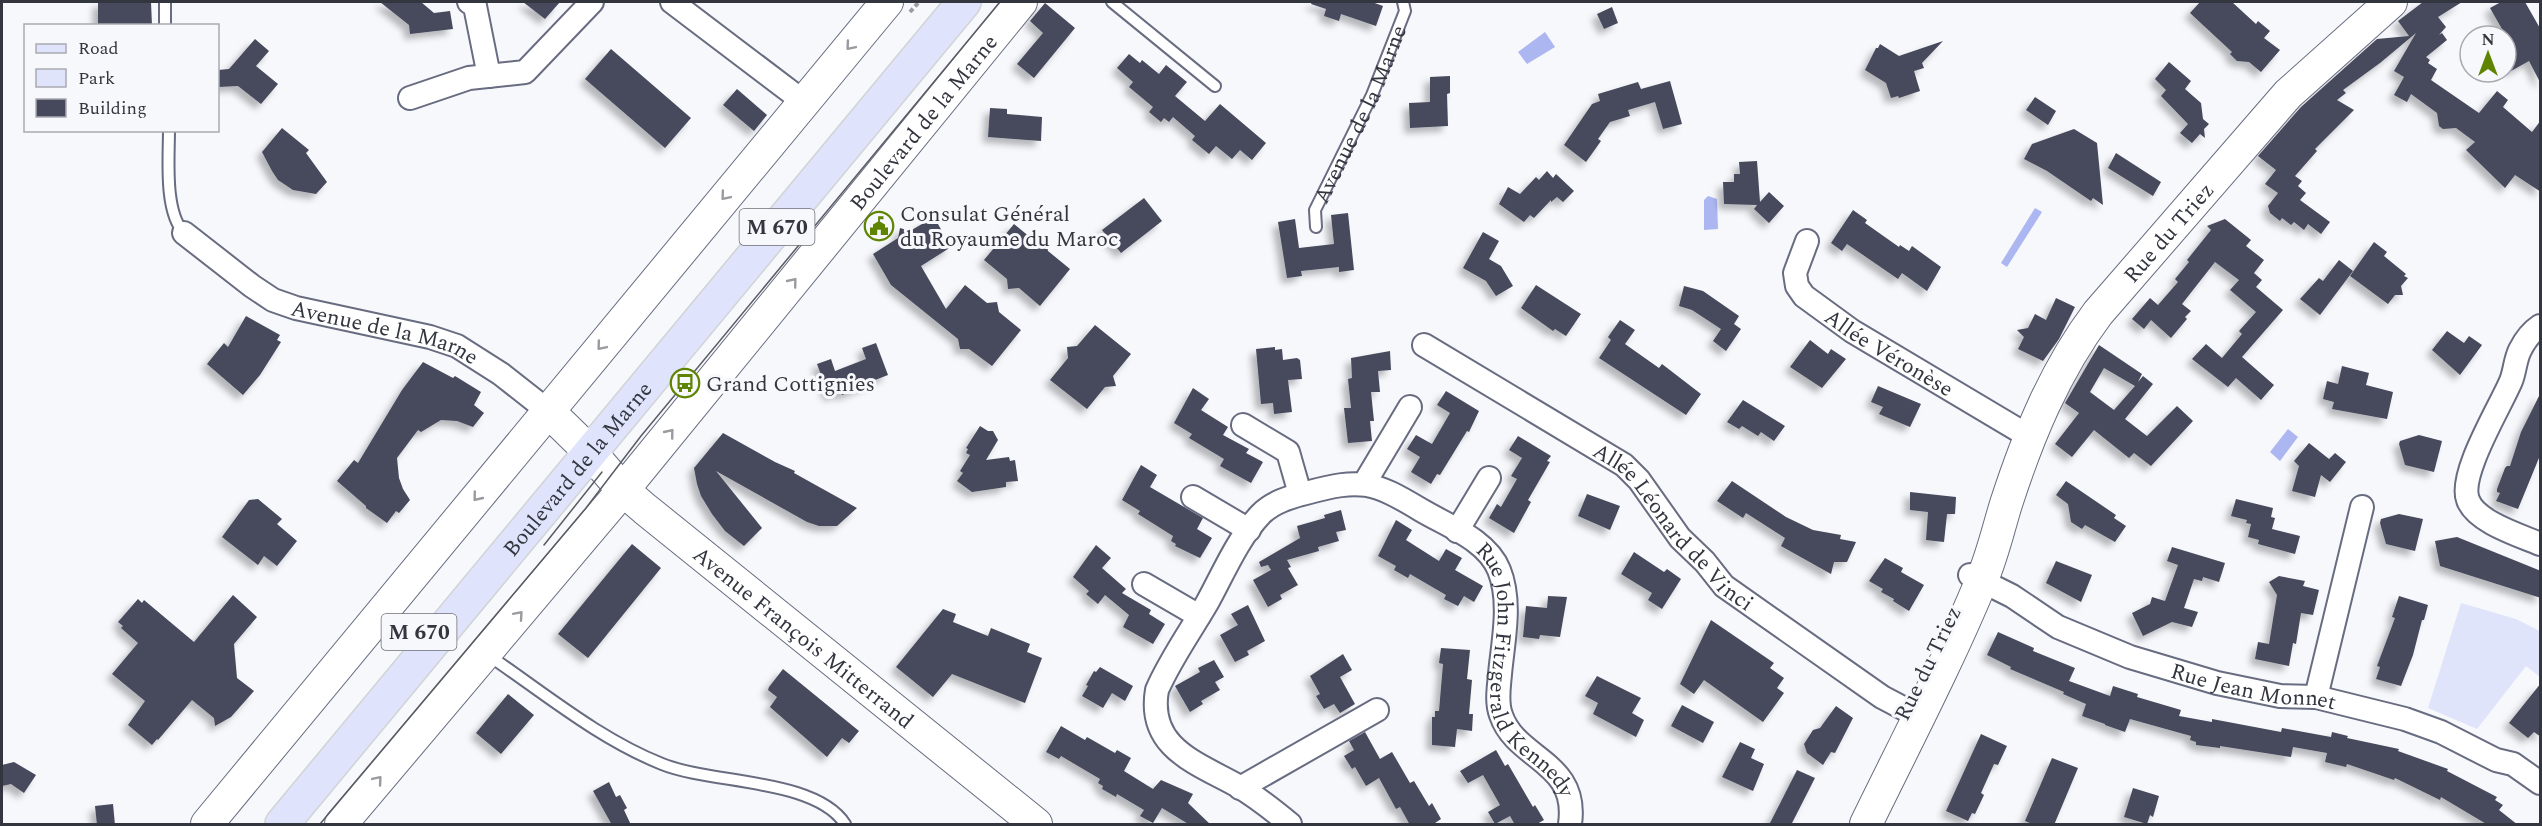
<svg xmlns="http://www.w3.org/2000/svg" width="2542" height="826" font-family="Spectral,serif">
<style>
.green{fill:#e0e4fb}
.water{fill:#acb6f1}
.building{fill:#46495b;fill-rule:evenodd;filter:url(#shadow)}
.lines{fill:none;stroke-linecap:round;stroke-linejoin:round}
.lane-casing{stroke:#686c80;stroke-width:14}
.street-casing{stroke:#686c80;stroke-width:26}
.secondary-casing{stroke:#686c80;stroke-width:34}
.primary-casing{stroke:#d2d3d5;stroke-width:36}
.path{stroke:#9a9ca2;stroke-width:4;stroke-dasharray:4.5 3;stroke-linecap:butt}
.lane{stroke:#fff;stroke-width:10}
.street{stroke:#fff;stroke-width:22}
.secondary{stroke:#fff;stroke-width:32}
.primary{stroke:#dfe3fb;stroke-width:33}
.tram{stroke:#5a5b63;stroke-width:1.5}
.oneway{stroke:#9a9a9f}
.labels{text-anchor:middle;stroke-width:6;stroke-linejoin:round;paint-order:stroke}
.shield{fill:#f7f8fc;stroke:#6e7078;stroke-width:1.5}
.shield-label{font-size:21px;font-weight:bold;fill:#34363f}
.street-label{font-size:22px;fill:#34363f;stroke:#f7f8fc}
.poi-label{font-size:22px;fill:#34363f;stroke:#f7f8fc;text-anchor:start}
</style>
<defs>
<filter id="shadow"><feDropShadow dx="-5.5" dy="5.5" stdDeviation="3" flood-color="#0004"/></filter>
</defs>
<rect width="100%" height="100%" fill="#f7f8fc"/>
<path class="green" d="M2461 603 2516 619 2540 631V677L2526 666 2477 729 2428 708Z"/>
<g class="water">
<path d="M1545 32 1555 47 1527 64 1518 52Z"/>
<path d="M1708 196 1717 199 1718 229 1704 230V200Z"/>
<path d="M2035 208 2042 212 2007 267 2001 263Z"/>
<path d="M2288 429 2298 437 2280 461 2270 452Z"/>
</g>
<g class="building">
<path d="M98 2H151L152 26H98Z"/>
<path d="M380 2H421L434 13 450 11 453 29 410 34 409 25Z"/>
<path d="M523 2H560L545 19Z"/>
<path d="M1312 2H1372L1383 6 1376 26 1341 14 1339 21 1324 16 1326 9 1311 4Z"/>
<path d="M2200 2H2232L2256 24 2258 21 2270 31 2264 38 2280 50 2261 72 2249 62 2237 61 2230 54 2232 52 2190 13Z"/>
<path d="M2423 2H2462L2438 17 2446 27 2439 35 2442 33 2447 40 2426 57 2430 60 2428 63 2437 69 2431 80 2479 113 2497 91 2508 100 2503 107 2532 132 2541 120V192L2515 175 2505 188 2466 150 2475 142 2456 128 2443 129 2439 126 2437 113 2411 94 2407 102 2394 95 2404 77 2394 71 2416 33 2380 63 2343 90 2346 93 2337 100 2354 110 2315 149 2317 151 2295 176 2302 181 2298 186 2306 193 2300 200 2330 222 2321 234 2308 224 2304 230 2294 222 2291 225 2282 218 2280 221 2270 213 2268 206 2278 193 2265 184 2276 170 2258 156 2301 107 2377 39 2409 36 2398 21Z"/>
<path d="M2501 2H2525L2541 30V84L2529 61 2511 71 2506 63V36L2490 8Z"/>
<path d="M1045 3 1075 28 1034 78 1017 64 1043 33 1030 21Z"/>
<path d="M1612 7 1618 23 1604 29 1597 14Z"/>
<path d="M255 39 269 51 256 66 278 84 261 104 238 86 218 87V70L229 69Z"/>
<path d="M1943 41 1922 63 1924 68 1914 71 1920 91 1899 98 1898 96 1891 98 1886 83 1865 70 1876 48H1878L1880 44 1899 56Z"/>
<path d="M611 49 691 118 665 148 585 79Z"/>
<path d="M1129 54 1140 63 1142 60 1159 74 1166 65 1187 82 1175 96 1205 121 1220 104 1266 143 1252 160 1240 150 1232 159 1216 146 1209 154 1192 140 1195 136 1173 117 1169 122 1164 118 1161 122 1149 112 1153 107 1129 87 1133 82 1117 68Z"/>
<path d="M2169 62 2191 81 2185 89 2201 103 2203 119 2209 124 2204 129 2205 138 2200 134 2192 143 2180 133 2188 124 2161 96 2166 90 2155 79Z"/>
<path d="M1450 76V93L1447 94 1448 126 1410 128 1409 103 1430 102V77Z"/>
<path d="M1670 81 1682 124 1663 129 1655 102 1628 110 1630 116 1610 122 1598 139 1601 141 1586 162 1564 145 1592 104 1600 101 1598 94 1638 82 1641 89Z"/>
<path d="M737 89 767 115 754 131 723 105Z"/>
<path d="M2035 97 2056 111 2048 125 2026 110Z"/>
<path d="M990 108 1007 109V114L1042 117 1041 141 988 137Z"/>
<path d="M282 128 309 150 306 153 327 182 316 194 293 190 278 180 272 171 262 152Z"/>
<path d="M2074 129 2097 143 2103 205 2093 198 2091 201 2047 171 2024 159 2032 144Z"/>
<path d="M2116 153 2161 182 2153 196 2108 168Z"/>
<path d="M1757 161 1760 202 1769 192 1784 206 1769 223 1754 209 1757 205 1724 204 1723 182H1734V174H1740L1739 162Z"/>
<path d="M1547 171 1553 178 1556 174 1574 191 1563 202 1557 197 1551 202V200L1534 218 1530 215 1524 222 1499 204 1508 187 1520 194 1536 177 1539 180Z"/>
<path d="M1144 198 1162 221 1121 253 1102 230Z"/>
<path d="M1853 210 1867 220 1865 223 1899 247 1900 245 1909 251 1912 246 1941 267 1927 291 1902 273 1898 279 1847 244 1842 251 1831 243Z"/>
<path d="M1348 213 1354 270 1339 272V267L1301 271 1302 276 1287 278 1278 222 1295 219 1299 248 1334 244 1331 215Z"/>
<path d="M934 217 951 247 921 266 946 309 965 285 987 303 997 302 999 312 1021 330 992 366 969 349H960L958 339 891 285 873 254 898 238 900 228 910 231Z"/>
<path d="M2225 219 2251 240 2246 246 2264 260 2254 273 2262 280 2256 287 2283 310 2242 357 2274 385 2261 400 2236 378 2228 387 2192 359 2206 344 2222 358 2242 334 2239 331 2256 312 2230 290 2239 280 2215 262 2182 304 2191 311 2185 317 2187 319 2171 338 2151 320 2144 329 2132 319 2150 298 2158 305 2178 282 2175 279 2189 262 2187 260 2211 230 2207 226Z"/>
<path d="M1014 224 1036 242 1046 241 1048 251 1070 269 1040 306 1019 288 1008 289 1007 279 984 260Z"/>
<path d="M1483 232 1499 241 1489 259 1501 266 1513 286 1496 296 1486 281 1463 268Z"/>
<path d="M2374 242 2387 252 2384 256 2406 274 2404 276 2408 278 2401 286 2403 295H2395L2388 304 2350 276Z"/>
<path d="M2339 260 2353 271 2320 315 2300 299 2319 278 2323 281Z"/>
<path d="M1536 285 1581 314 1566 336 1555 329 1553 331 1521 308Z"/>
<path d="M1684 286 1703 291 1739 316 1734 324 1741 329 1726 351 1713 341 1721 329 1692 310 1679 306Z"/>
<path d="M2056 298 2075 307 2059 339 2043 361 2018 349 2024 337 2017 330 2028 328 2035 314 2046 320Z"/>
<path d="M246 316 280 335 277 340 281 342 260 375 243 395 207 364 224 343 228 347Z"/>
<path d="M1620 320 1635 330 1625 344 1659 368 1662 364 1701 394 1686 415 1599 358 1611 340 1608 337Z"/>
<path d="M1095 325 1131 354 1113 376 1116 386 1105 387 1087 409 1050 380 1068 358 1067 347 1077 346Z"/>
<path d="M2447 331 2464 343 2469 336 2482 345 2460 375 2432 350Z"/>
<path d="M1810 340 1828 354 1831 349 1846 359 1822 388 1790 367Z"/>
<path d="M876 343 888 375 875 380 876 382 842 395 841 392 829 396 817 364 831 359 835 371 866 359 862 348Z"/>
<path d="M2099 345 2142 374 2138 382 2143 376 2153 384 2125 419 2147 436 2177 406 2193 421 2151 466 2134 453 2129 458 2094 430 2072 457 2055 444 2079 413 2065 403ZM2104 368 2135 386 2114 410 2090 392Z"/>
<path d="M1275 347V350L1282 349 1283 360 1297 358 1300 360 1302 379 1288 380 1292 412 1274 414 1273 403 1261 404 1256 349Z"/>
<path d="M1390 351 1391 370 1378 371 1380 392H1371L1374 421H1370L1372 441 1348 443 1344 408H1351L1348 379 1352 378 1351 358Z"/>
<path d="M423 362 453 378 455 376 481 392 474 405 484 413 473 427 457 421 441 420 421 432 418 430 397 458 399 478 403 489 410 500 399 513 396 511 387 523 366 508V506L337 481 354 460 358 463 402 390Z"/>
<path d="M2342 366 2369 373 2366 385 2393 392 2387 419 2332 409 2334 402 2323 399 2327 381 2338 384Z"/>
<path d="M1878 386 1921 404 1910 427 1879 414 1883 407 1871 402Z"/>
<path d="M1193 388 1209 399 1201 410 1228 427 1223 435 1249 449 1246 453 1263 462 1251 483 1220 466 1224 459 1189 438 1192 434 1174 423Z"/>
<path d="M1446 391 1479 411 1469 432 1467 431 1440 475 1437 474 1431 484 1411 472 1420 457 1407 449 1416 435 1432 444 1450 413 1437 405Z"/>
<path d="M2541 392V453L2518 509 2496 501 2500 493 2497 492V489L2505 468 2507 466H2510L2521 432Z"/>
<path d="M1743 400 1785 426 1774 441 1761 432 1758 436 1742 426 1739 429 1727 422Z"/>
<path d="M980 426 988 431H993L998 440 986 460 1009 457 1010 461 1015 460 1018 481 1006 482V487L972 492 957 481 963 473 960 471 970 455 966 453 968 449 966 448Z"/>
<path d="M723 433 775 462 795 471 794 473 857 508 837 526H819L807 522 716 471 762 528 744 546 725 531 712 514 701 496 697 484 694 468Z"/>
<path d="M2419 435 2442 441 2434 472 2405 465 2399 444 2400 441Z"/>
<path d="M1518 436 1551 456 1547 461 1550 462 1528 500 1531 502 1514 533 1489 518 1497 504 1501 507 1517 479 1511 476 1522 458 1509 450Z"/>
<path d="M2309 443 2329 459 2335 453 2346 462 2330 482 2321 475 2315 497 2292 491 2299 466 2294 461Z"/>
<path d="M1141 465 1157 475 1150 487 1203 518 1197 529 1212 538 1200 558 1175 546 1176 544 1171 541 1173 536 1138 514 1140 511 1122 500Z"/>
<path d="M1732 481 1786 517 1813 530 1841 535 1840 539 1856 542 1847 562H1834L1831 574 1781 546 1785 538 1746 513 1743 518 1717 501Z"/>
<path d="M2066 481 2116 515 2114 518 2126 526 2115 542 2085 525 2082 529 2071 522 2068 504 2056 495Z"/>
<path d="M1910 492 1956 497 1955 514H1947L1944 542 1926 540 1928 512 1910 510Z"/>
<path d="M1587 494 1620 506 1610 530 1578 516Z"/>
<path d="M258 499 282 519 277 524 297 541 277 566 264 556 258 565 222 537 249 500Z"/>
<path d="M2236 499 2273 508 2271 517 2275 518 2272 529 2300 536 2295 554 2258 544 2259 540 2248 537 2251 524 2246 523 2247 520 2231 516Z"/>
<path d="M1341 510 1346 530 1336 532 1339 541 1318 547 1319 551 1287 560 1291 567 1288 568 1298 585 1280 595 1282 599 1268 607 1253 580 1271 570 1268 565 1261 567 1259 562 1300 538 1297 526 1325 518 1324 515Z"/>
<path d="M2399 514 2423 519 2415 551 2386 544 2380 523 2381 519Z"/>
<path d="M1396 520 1412 530 1406 540 1439 561 1446 549 1462 558 1455 570 1483 586 1474 602 1464 596 1458 606 1444 599 1446 595 1410 574 1408 578 1394 570 1396 566 1378 556Z"/>
<path d="M2457 537 2541 571V598L2440 566 2435 541Z"/>
<path d="M632 544 661 568 588 658 558 634Z"/>
<path d="M1096 545 1111 558 1102 568 1126 589 1122 593 1151 610 1149 614 1165 624 1153 644 1123 627 1129 615 1105 595 1098 604 1086 594 1089 591 1073 577Z"/>
<path d="M2172 547 2225 563 2219 582 2203 577 2202 581 2194 579 2184 608 2198 612 2192 627 2172 622 2143 636 2132 613 2150 604 2152 597 2165 601 2178 565 2167 561Z"/>
<path d="M1634 552 1664 572 1667 569 1681 579 1662 609 1648 600 1652 593 1621 574Z"/>
<path d="M1885 558 1903 568 1901 572 1924 585 1909 611 1893 601 1894 599 1881 592 1883 589 1869 581Z"/>
<path d="M2056 561 2092 575 2081 602 2046 583Z"/>
<path d="M2279 576 2305 581 2303 586 2319 590 2313 615 2301 613 2296 644 2293 643 2289 666 2255 659 2258 642 2269 644 2277 595 2269 582Z"/>
<path d="M233 595 257 617 234 644 237 678 254 691 231 717 215 726 214 718 192 700 158 740 157 739 152 745 128 725 145 701 112 674 138 643 121 628 123 626 118 622 138 599 142 603 144 600 194 642Z"/>
<path d="M1548 596 1567 597 1560 637 1540 635 1539 639 1523 637 1526 606 1547 608Z"/>
<path d="M2399 596 2428 605 2424 620H2422L2413 655 2401 686 2376 679 2380 667 2377 666 2395 618 2392 617Z"/>
<path d="M1248 605 1265 641 1247 651 1249 655 1235 662 1220 635 1238 625 1231 614Z"/>
<path d="M943 609 956 614 953 622 988 636 991 628 1030 644 1027 652 1042 658 1025 703 952 674 933 697 896 667Z"/>
<path d="M1711 620 1774 663 1770 668 1784 678 1777 688 1784 693 1763 722 1704 680 1694 694 1680 684Z"/>
<path d="M1998 632 2034 648 2033 651 2075 668 2069 681 2110 696 2113 686 2138 694 2137 697 2181 710 2179 716 2212 722V719L2281 732 2282 728 2331 737 2332 732 2348 736 2347 738 2399 749 2398 751 2448 769 2447 771 2497 797 2495 800 2503 805 2499 810 2518 825H2488L2441 797 2440 800 2395 778 2394 780 2347 764 2346 767 2325 762 2327 753 2293 747 2291 757 2220 746V748L2196 745V742L2190 740 2191 736 2130 719 2125 732 2105 725V724L2082 716 2086 704 2063 694 2064 692 2010 669 2011 667 1987 655Z"/>
<path d="M1441 648 1470 650 1467 679 1472 680 1469 714H1473L1472 731 1457 729 1455 747 1432 745V717H1435V711H1439L1443 664 1439 663Z"/>
<path d="M1343 654 1352 670 1340 677 1355 704 1340 713 1334 704 1324 709 1316 696 1320 694 1310 676Z"/>
<path d="M1214 660 1224 677 1215 682 1220 690 1201 701 1203 704 1190 712 1175 686 1200 672 1198 668Z"/>
<path d="M1100 667 1133 686 1125 701 1112 693 1103 708 1082 696 1088 686 1086 685 1094 671 1096 672Z"/>
<path d="M783 669 859 731 849 743 842 738 827 757 770 707 777 697 768 690 769 687Z"/>
<path d="M1597 676 1641 698 1632 713 1644 720 1636 737 1593 714 1598 703 1585 696Z"/>
<path d="M2541 683V737L2534 732 2528 738 2509 723Z"/>
<path d="M508 694 534 715 501 754 476 733Z"/>
<path d="M1682 705 1714 722 1703 743 1671 726Z"/>
<path d="M1836 706 1853 718 1835 753 1831 752 1823 765 1807 753 1804 744 1813 730 1820 728Z"/>
<path d="M1061 726 1085 740 1087 737 1115 753 1117 750 1131 758 1124 771 1153 789 1161 780 1193 794 1188 803 1211 825H1190L1162 808 1153 823 1140 816 1144 810 1117 794 1116 797 1102 789 1103 786 1098 783 1100 779 1061 756 1059 759 1046 752Z"/>
<path d="M1365 732 1380 759 1392 752 1410 783 1414 781 1429 806 1432 803 1441 819 1432 825H1410L1400 807 1396 809 1379 778 1366 786 1355 767 1352 769 1344 756 1354 750 1349 741Z"/>
<path d="M1981 734 2007 746 1998 765 1994 764 1981 793 1984 795 1975 814 1972 813 1968 821 1946 811Z"/>
<path d="M1740 742 1755 749 1751 758 1764 764 1753 791 1722 777Z"/>
<path d="M1496 750 1505 766 1508 764 1533 807 1535 805 1544 820 1535 825H1515L1510 816 1495 824 1488 812 1500 805 1483 775 1468 783 1460 771Z"/>
<path d="M2052 758 2078 768 2054 825H2035L2025 821Z"/>
<path d="M14 762 36 775 24 793 11 784 2 786V765Z"/>
<path d="M1797 770 1815 778 1791 825H1769Z"/>
<path d="M609 782 616 797 620 795 627 808 624 810 631 825H612L593 791Z"/>
<path d="M2133 788 2159 796 2153 817 2150 815 2147 824 2124 817Z"/>
<path d="M113 804 115 825H97L95 806Z"/>
</g>
<g class="lines">
<g class="lane-casing">
<g id="lane">
<path d="M165 2V26"/>
<path d="M1112 2 1215 86"/>
<path d="M169 130C169 159 164 211 184 233"/>
<path id="s1" d="M1316 227 1315 210 1372 95 1405 11 1403 2"/>
<path d="M488 655C544 693 599 739 662 764 711 784 815 778 845 824"/>
</g>
</g>
<g class="street-casing">
<g id="street">
<path d="M469 2 475 6 489 76"/>
<path d="M672 2 804 102"/>
<path d="M410 98 469 78 525 72 592 2"/>
<path id="s2" d="M184 233 252 286 273 300 296 308 430 337 457 346 501 374 548 411"/>
<path id="s3" d="M1807 241 1795 273 1797 286 1804 296 1852 331 2030 437"/>
<path d="M2540 326C2531 332 2525 340 2520 350 2515 360 2515 371 2511 381 2500 407 2458 475 2468 500 2476 522 2519 535 2540 544"/>
<path id="s4" d="M1424 345 1624 465 1639 480 1680 538 1705 562 1724 586 1882 697 1918 716"/>
<path d="M1243 425 1288 452 1300 494"/>
<path d="M1364 484 1410 407"/>
<path d="M1193 497 1249 530"/>
<path d="M1457 531 1489 478"/>
<path id="s5" d="M1970 575 2012 596 2058 627 2130 657 2217 683 2280 696 2316 697 2405 719 2441 732 2496 760 2513 764 2540 783"/>
<path d="M1144 584 1199 616"/>
<path d="M2316 697 2362 507"/>
<path d="M1240 788 1377 710"/>
<path id="s6" d="M1290 824C1273 810 1257 797 1238 786 1197 763 1147 748 1157 690 1170 660 1190 632 1207 603 1223 574 1238 538 1261 514 1273 502 1290 497 1306 493 1361 478 1373 481 1421 510 1448 526 1487 540 1499 570 1512 602 1503 641 1500 674 1499 687 1496 702 1501 715 1516 760 1579 761 1570 824"/>
</g>
</g>
<g class="secondary-casing">
<g id="secondary">
<path id="s7" d="M548 411 590 452 623 490 645 509 1036 824"/>
<path d="M207 824 887 2"/>
<path id="s8" d="M341 824 623 490 1021 2"/>
<path id="s9" d="M1866 824C1905 744 1947 664 1981 582 1992 557 1998 530 2006 504 2028 436 2055 370 2098 313L2288 94 2391 2"/>
</g>
</g>
<g class="primary-casing">
<g id="primary">
<path id="s10" d="M282 824 964 2"/>
</g>
</g>
<path class="path" d="M910 12 919 2"/>
<use href="#lane" class="lane"/>
<use href="#street" class="street"/>
<use href="#secondary" class="secondary"/>
<use href="#primary" class="primary"/>
<g class="tram">
<path d="M544 545 602 472"/>
<path d="M320 824 586 508 641 436 1000 2"/>
</g>
</g>
<defs><path id="oneway-chevron" d="M-2-3.5L2.5 0L-2 3.5" fill="none" stroke-width="1.6" stroke-linecap="round" stroke-linejoin="round" transform="scale(1.5)"/></defs>
<g class="oneway">
<use href="#oneway-chevron" transform="translate(850 46) rotate(130)"/>
<use href="#oneway-chevron" transform="translate(725 196) rotate(130)"/>
<use href="#oneway-chevron" transform="translate(793 282) rotate(-51)"/>
<use href="#oneway-chevron" transform="translate(601 346) rotate(130)"/>
<use href="#oneway-chevron" transform="translate(670 433) rotate(-51)"/>
<use href="#oneway-chevron" transform="translate(477 497) rotate(129)"/>
<use href="#oneway-chevron" transform="translate(519 615) rotate(-49)"/>
<use href="#oneway-chevron" transform="translate(378 780) rotate(-50)"/>
</g>
<defs>
<g id="civic-ring" transform="scale(1.5)"><circle r="9.5" fill="#f7f8fc" stroke="#5f8401" stroke-width="1.5"/><path d="M-.6-6.5H3V-4.5H.6V-3L4-1V1h2V6H-6V1h2V-1L-.6-3ZM-1.2 2.5V6h2.4V2.5Z" fill="#5f8401"/></g>
<g id="bus-ring" transform="scale(1.5)"><circle r="9.5" fill="#f7f8fc" stroke="#5f8401" stroke-width="1.5"/><path d="M-5-6H5V4H4V6H2V4H-2V6H-4V4H-5ZM-3.5-4V0h7V-4ZM-3.5 1.2v1.5H-2V1.2ZM2 1.2v1.5H3.5V1.2Z" fill="#5f8401"/></g>
</defs>
<g fill-rule="evenodd">
<use href="#civic-ring" x="879" y="226"/>
<use href="#bus-ring" x="685" y="383"/>
</g>
<g class="labels">
<g class="shield">
<rect x="739.5" y="209" width="75" height="36" rx="4.5"/>
<rect x="381.5" y="614" width="75" height="36" rx="4.5"/>
</g>
<g class="shield-label">
<text x="777" y="234">M 670</text>
<text x="419" y="639">M 670</text>
</g>
<g class="street-label">
<text dy="8" stroke="none"><textPath href="#s1" startOffset="123">Avenue de la Marne</textPath></text>
<text dy="8" stroke="none"><textPath href="#s8" startOffset="912">Boulevard de la Marne</textPath></text>
<text dy="8" stroke="none"><textPath href="#s9" startOffset="670">Rue du Triez</textPath></text>
<text dy="8" stroke="none"><textPath href="#s2" startOffset="228">Avenue de la Marne</textPath></text>
<text dy="8" stroke="none"><textPath href="#s3" startOffset="162">Allée Véronèse</textPath></text>
<text dy="8" stroke="none"><textPath href="#s10" startOffset="462">Boulevard de la Marne</textPath></text>
<text dy="8" stroke="none"><textPath href="#s4" startOffset="312">Allée Léonard de Vinci</textPath></text>
<text dy="8" stroke="none"><textPath href="#s7" startOffset="342">Avenue François Mitterrand</textPath></text>
<text transform="translate(1927 663) rotate(-64)" y="8">Rue du Triez</text>
<text dy="8" stroke="none"><textPath href="#s6" startOffset="790">Rue John Fitzgerald Kennedy</textPath></text>
<text dy="8" stroke="none"><textPath href="#s5" startOffset="308">Rue Jean Monnet</textPath></text>
</g>
<g class="poi-label">
<text x="900" y="221">Consulat Général<tspan x="900" dy="25">du Royaume du Maroc</tspan></text>
<text x="706" y="391">Grand Cottignies</text>
</g>
</g>
<rect width="2542" height="826" fill="none" stroke="#34363f" stroke-width="6"/>
<rect x="24" y="24" width="195" height="108" fill="#f7f8fc" stroke="#a9aab0" stroke-width="1.5"/>
<rect x="36" y="44" width="30" height="9" fill="#dfe3fb" stroke="#a9aab0" stroke-width="1.5"/>
<text x="78" y="54" font-size="18" fill="#34363f">Road</text>
<rect x="36" y="69" width="30" height="18" fill="#e0e4fb" stroke="#a9aab0" stroke-width="1.5"/>
<text x="78" y="84" font-size="18" fill="#34363f">Park</text>
<rect x="36" y="99" width="30" height="18" fill="#46495b" stroke="#a9aab0" stroke-width="1.5"/>
<text x="78" y="114" font-size="18" fill="#34363f">Building</text>
<g transform="translate(2488 54)"><circle r="28" fill="#f7f8fc" stroke="#a9aab0" stroke-width="1.5"/>
<path d="M0-4.5L10 22L0 15L-10 22Z" fill="#5f8401"/>
<text y="-9" font-size="16" font-weight="bold" text-anchor="middle" fill="#34363f">N</text>
</g>
</svg>
